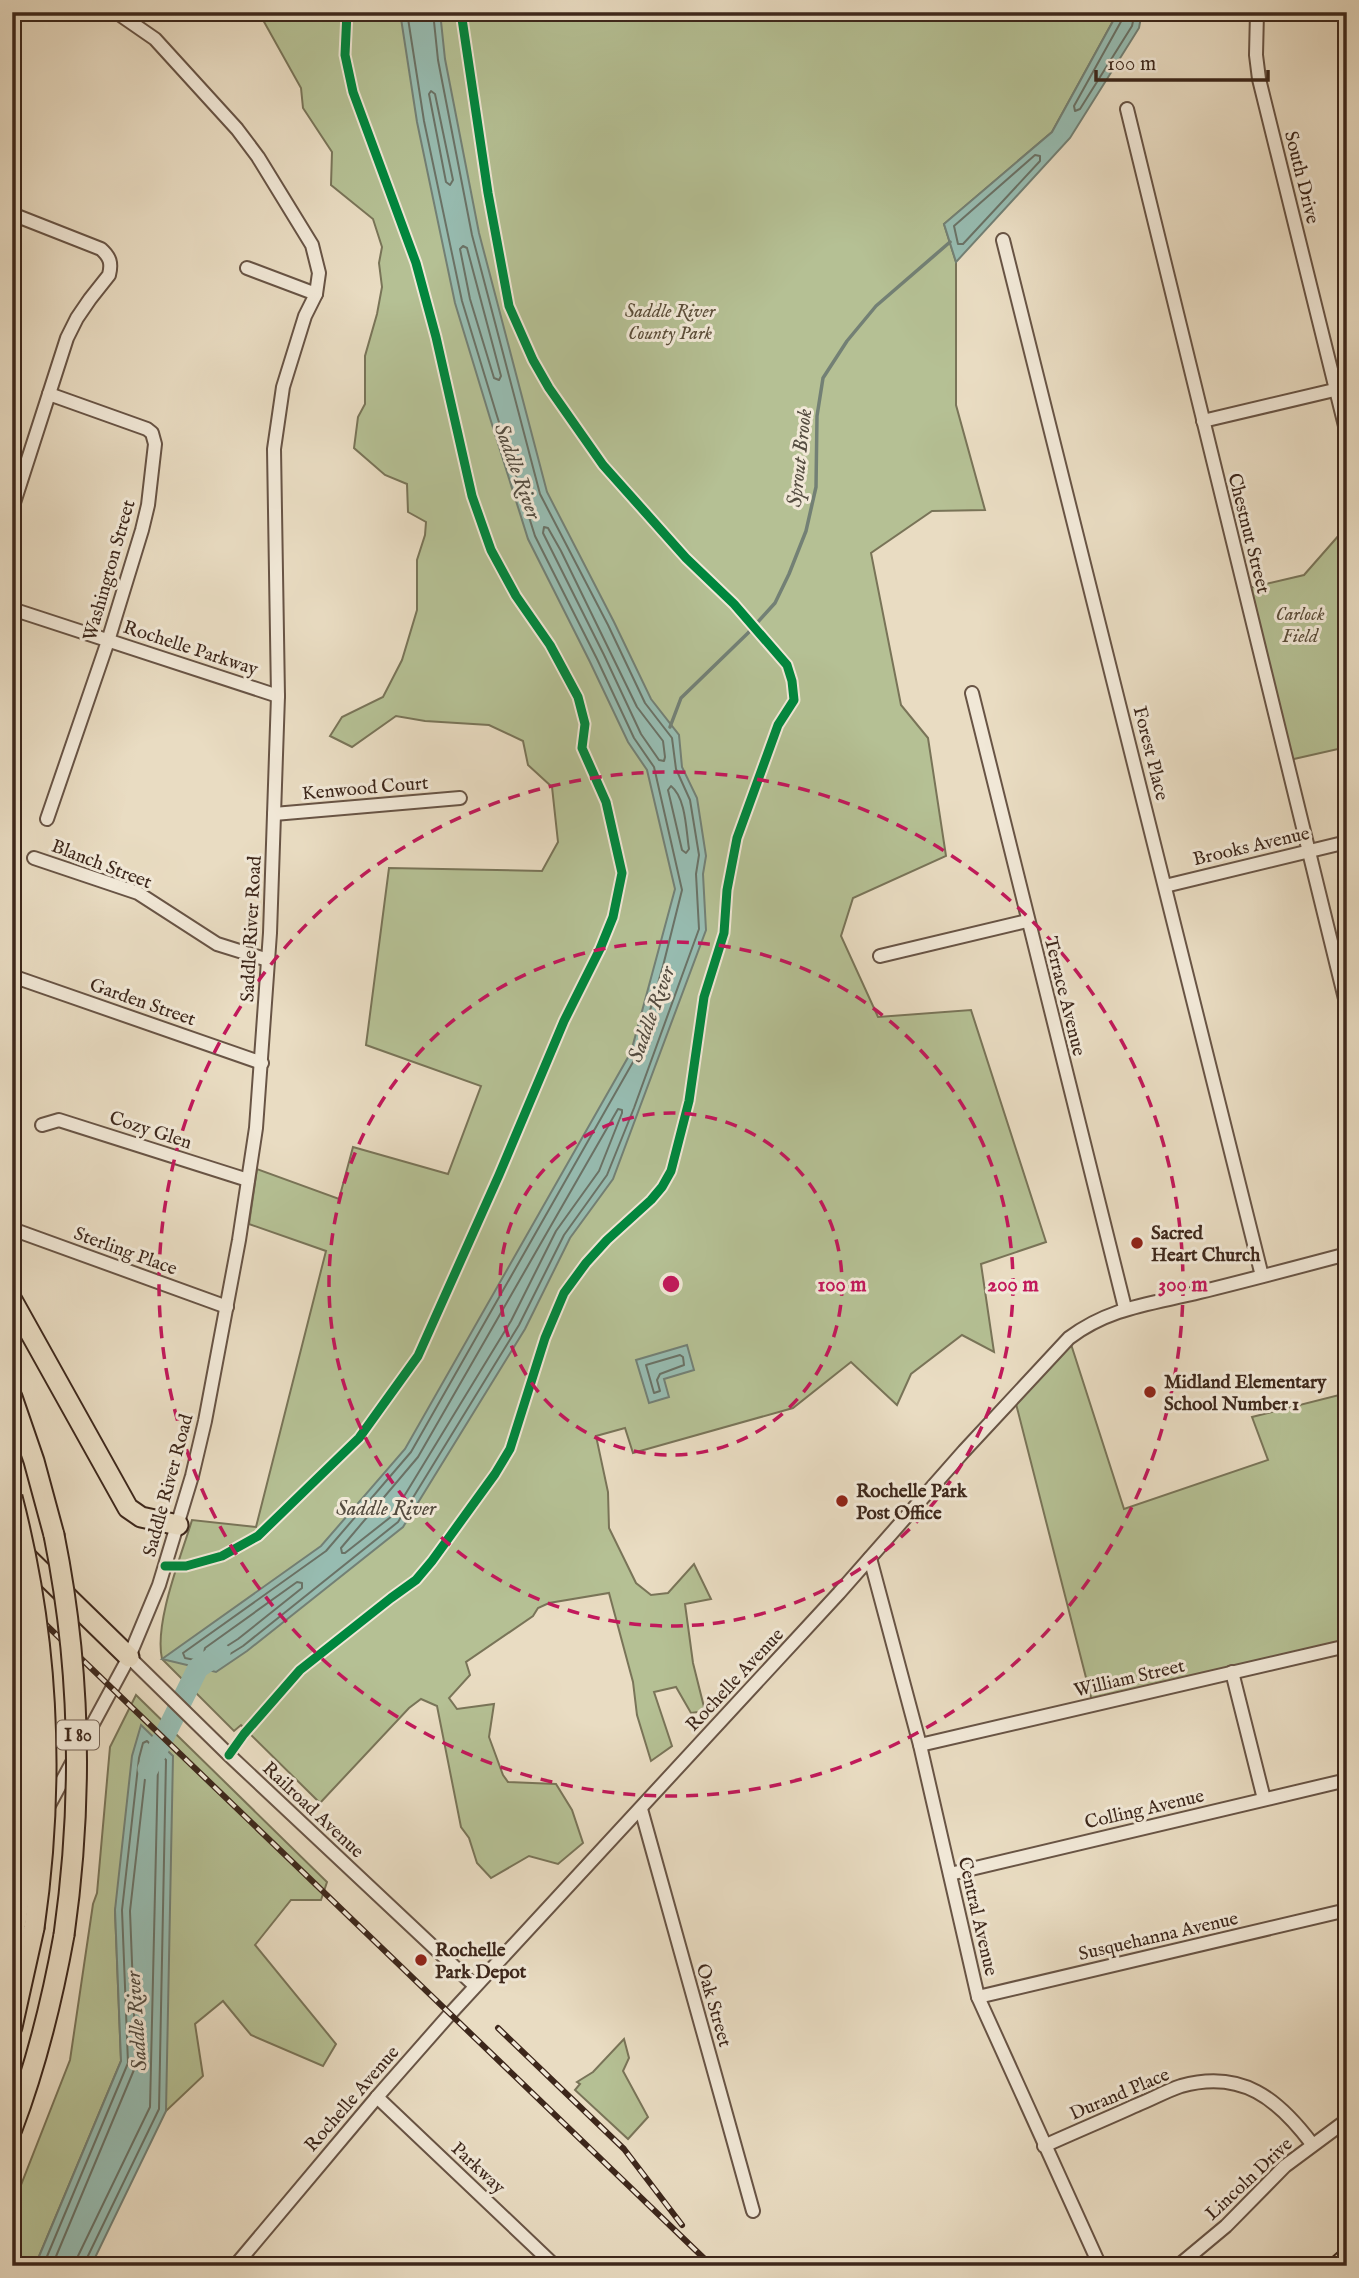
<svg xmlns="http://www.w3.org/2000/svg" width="1359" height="2278" font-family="'IM FELL English',serif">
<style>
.green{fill:#b5c094;stroke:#797458;stroke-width:2}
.water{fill:#97bcb1;stroke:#738075;stroke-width:2}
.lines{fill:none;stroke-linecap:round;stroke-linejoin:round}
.shore{stroke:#6a7266;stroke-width:2}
.stream{stroke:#738075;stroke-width:3.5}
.river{stroke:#97bcb1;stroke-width:21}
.minor-casing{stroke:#685445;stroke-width:16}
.highway-casing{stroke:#3d271b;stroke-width:23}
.minor{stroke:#f1e8d7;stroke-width:12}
.highway{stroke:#e9dcc2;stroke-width:19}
.rail-casing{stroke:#3d271b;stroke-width:6}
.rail{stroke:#f1e8d7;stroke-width:3.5;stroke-dasharray:10;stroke-linecap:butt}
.highway-bridge-casing{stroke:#3d271b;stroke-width:23;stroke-linecap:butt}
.highway-bridge{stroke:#e9dcc2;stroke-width:19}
.cycleway-casing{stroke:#f1e8d7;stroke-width:13}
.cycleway{stroke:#00873e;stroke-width:9}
.ring{fill:none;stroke:#c2185b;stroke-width:3.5;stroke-dasharray:12 9}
.poi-dot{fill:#8f2418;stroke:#f1e8d7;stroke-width:2.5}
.labels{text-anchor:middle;stroke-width:6;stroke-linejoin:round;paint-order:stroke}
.shield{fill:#f1e8d7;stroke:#736153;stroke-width:2}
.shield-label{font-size:18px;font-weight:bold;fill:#3d271b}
.street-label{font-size:19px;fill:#3d271b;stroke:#f1e8d7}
.park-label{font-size:19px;font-style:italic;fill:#5b4d39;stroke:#f1e8d7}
.poi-label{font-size:19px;font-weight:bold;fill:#3d271b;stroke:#f1e8d7;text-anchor:start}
.water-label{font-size:21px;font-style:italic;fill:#544c40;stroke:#f1e8d7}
.centre{fill:#c2185b;stroke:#f1e8d7;stroke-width:3.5}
.ring-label{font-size:21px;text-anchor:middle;font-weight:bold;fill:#c2185b;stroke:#f1e8d7;stroke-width:6;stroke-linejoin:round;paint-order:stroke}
</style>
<rect width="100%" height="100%" fill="#e9dcc2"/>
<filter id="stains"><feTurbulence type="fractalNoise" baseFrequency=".00286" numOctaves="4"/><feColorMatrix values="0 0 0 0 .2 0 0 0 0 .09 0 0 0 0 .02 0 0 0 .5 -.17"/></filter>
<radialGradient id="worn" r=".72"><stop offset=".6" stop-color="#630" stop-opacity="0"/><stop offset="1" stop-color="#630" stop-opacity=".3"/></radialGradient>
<g class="green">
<path d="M272 12H1118L1052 132 944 224 956 262V405L985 510 932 511 871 553 901 705 928 738 946 856 853 898 841 936 878 1017 971 1010 1046 1242 981 1264 994 1352 962 1335 911 1374 897 1405 851 1362 793 1408 633 1453 625 1428 596 1436 608 1492 609 1528 636 1583 651 1595 668 1593 694 1564 711 1599 685 1604 693 1663 705 1711 691 1713 676 1687 654 1692 672 1746 651 1761 637 1715 633 1682 609 1593 549 1603 538 1608 533 1616 466 1662 470 1675 449 1698 457 1709 494 1704 489 1737 503 1775 508 1782 556 1784 572 1810 583 1843 558 1864 529 1856 491 1878 477 1863 469 1838 461 1827 437 1706 421 1699 409 1708 320 1803 241 1725 234 1731 162 1659C154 1622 181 1557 192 1520L256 1527 326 1251 249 1224 257 1169 339 1199 353 1147 448 1174 481 1086 366 1045 389 868 542 871 558 842 552 787 528 765 523 741 489 725 425 721 396 716 352 747 330 736 342 717 383 697 402 660 417 610V560L425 535 426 522 408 512 407 484 385 475 354 448 358 417 365 404V356L377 314 382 287 379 263 382 247 373 219 331 185 332 152 303 108 301 88 263 20Z"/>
<path d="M1347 526V747L1285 761 1244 589 1304 575Z"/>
<path d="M1069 1338 1124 1509 1268 1460 1252 1417 1347 1393V1646L1093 1705 1014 1396Z"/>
<path d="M136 1695 327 1882 321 1900H291L255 1945 336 2044 323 2066 251 2035 223 2001 195 2024 203 2076 166 2111 162 1776 115 1910 121 2061 35 2266H12V2208L70 2060 93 1904 97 1893 110 1747Z"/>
<path d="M624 2039 629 2058 623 2071 648 2117 628 2139 575 2090 580 2084 577 2082 593 2072Z"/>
</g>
<g class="water">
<path d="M400 12H440L445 59 479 233 547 492 614 622 651 699 679 735 682 767 697 798 706 856 703 874 706 930 613 1179 570 1238 525 1329 403 1527 247 1651 216 1672 162 1659 321 1546 405 1449 631 1052 675 889 647 770 628 742 590 662 528 539 490 418 455 303 417 122Z"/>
<path d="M1118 12H1142L1139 28 1070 138 956 262 944 224 1052 132Z"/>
<path d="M687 1345 694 1370 664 1379 669 1397 649 1403 636 1360Z"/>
<path d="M141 1725 173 1756 166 2111 91 2266H35L121 2061 115 1910 132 1756Z"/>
</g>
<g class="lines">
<g class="shore">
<path d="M407 12 424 121 462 301 497 416 535 536 597 659 634 738 654 767 682 890 663 966 637 1055 411 1452 326 1551 183 1653 185 1658 214 1664 243 1646 398 1522 519 1325 564 1235 607 1175 634 1108 699 929 696 874 699 855 690 800 676 769 672 738 645 703 608 625 540 494 472 235 438 60 433 12"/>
<path d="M1124 12 1123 18 1074 106 1075 111 1080 109 1132 26 1135 12"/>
<path d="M431 91 435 94 453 180 450 185 446 182 429 94Z"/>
<path d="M1035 155 1040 156V161L963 244H958L954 226Z"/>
<path d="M463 246 467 248 501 376 499 380 494 378 470 299 460 249Z"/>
<path d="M544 527 548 528 561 551 637 707 663 741 665 757 664 761 659 760 641 734 604 655 543 533Z"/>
<path d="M671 786C686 798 686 830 689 849L686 853 682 850 668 790Z"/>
<path d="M618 1109 622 1110V1113L599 1171 556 1231 511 1321 392 1516 345 1553H342L341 1548 418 1457Z"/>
<path d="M680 1355 683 1357 684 1365 660 1374 657 1380 660 1391 654 1393 646 1365Z"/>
<path d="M297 1582 302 1583V1588L238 1639 213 1655 204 1653 205 1648Z"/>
<path d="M43 2266 128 2063 122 1910 139 1758 143 1743 147 1741 166 1760 159 2109 86 2260 85 2266"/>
<path d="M52 2266 136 2065 130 1911 147 1761 152 1758 158 1764 150 2107 78 2256 76 2266"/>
</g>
<path class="stream" d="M670 727 681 698 748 633 775 603 789 574 806 531 816 487 817 416 823 378 847 341 876 306 950 242"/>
<path class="river" d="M148 1769 198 1668 220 1653"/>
<g class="minor-casing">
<g id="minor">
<path d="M1257 12 1256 55 1259 79 1347 434"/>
<path d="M1127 109 1347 1007"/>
<path d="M12 214 101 249C110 257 112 263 109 275L90 299 77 318 67 338 12 509"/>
<path d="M1003 240 1262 1276"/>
<path d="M247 268 316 294"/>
<path d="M1203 421 1347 387"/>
<path d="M12 609 278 696"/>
<path d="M972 693 1125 1308"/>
<path d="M274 814 460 798"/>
<path d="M47 819 108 641 142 530 148 505 155 444 152 433 147 429 49 394"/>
<path d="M34 858 138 893 217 944 268 960"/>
<path d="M1165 886 1347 842"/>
<path d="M880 956 1027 921"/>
<path d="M12 976 262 1063"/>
<path d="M42 1125 59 1120 248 1180"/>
<path d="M12 1229 227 1307"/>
<path d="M870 1558 920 1745 978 1997 1100 2266"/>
<path d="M129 1657 229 1755 475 1986"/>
<path d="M1232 1672 1264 1799"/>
<path d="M920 1745 1347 1646"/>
<path d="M47 1809 129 1657 159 1585 192 1476 205 1421 239 1240 256 1128 270 933 278 696 274 449 283 387 305 316 316 294 319 273 312 245 258 157 237 129 155 39 116 12"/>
<path d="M641 1809 753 2211"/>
<path d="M950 1874 1347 1780"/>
<path d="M978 1997 1347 1910"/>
<path d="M377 2097 555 2266"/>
<path d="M1044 2146C1075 2132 1106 2119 1137 2105 1152 2099 1166 2091 1181 2086 1242 2069 1278 2099 1312 2144"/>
<path d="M235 2266 377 2097 450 2014 839 1593 964 1451 1069 1338C1110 1307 1152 1304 1200 1292 1249 1280 1298 1267 1347 1254"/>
<path d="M1178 2266 1226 2226 1285 2166 1347 2120"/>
</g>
</g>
<g class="highway-casing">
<g id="highway">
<path d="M12 1300 128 1508 141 1517 178 1525"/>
<path d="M12 1397 34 1461 54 1535"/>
<path d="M12 1543 129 1657"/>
<path d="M12 1946 16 1923"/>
<path d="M12 2027 34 1928"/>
<path d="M12 2129C36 2066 52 2001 64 1935"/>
<path d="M1338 2266 1347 2258"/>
</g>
</g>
<use href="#minor" class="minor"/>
<use href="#highway" class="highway"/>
<g class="rail-casing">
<g id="rail">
<path d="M12 1592 712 2266"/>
<path d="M498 2028 624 2149 682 2225"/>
</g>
</g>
<use href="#rail" class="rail"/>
<g class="highway-bridge-casing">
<g id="highway-bridge">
<path d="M12 1497C49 1639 55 1783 34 1928"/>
<path d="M54 1535C81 1668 83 1801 64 1935"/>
<path d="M12 1578C32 1693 34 1808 16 1923"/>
</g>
</g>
<use href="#highway-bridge" class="highway-bridge"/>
<g class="cycleway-casing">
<g id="cycleway">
<path d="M165 1566H186L222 1556 258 1536 359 1438 418 1356 499 1175 564 1021 600 949 613 917 622 873 606 802 582 748 585 724 578 697 550 645 516 596 491 550 472 496 436 337 416 263 353 92 345 55 347 12"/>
<path d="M229 1755 244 1734 300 1670 391 1598 416 1580 432 1561 495 1474 510 1449 545 1338 564 1293 586 1263 607 1240 651 1200 662 1187 671 1171 689 1101 704 997 724 933 727 890 737 838 778 725 794 700 792 681 787 665 734 604 686 558 603 465 549 388 533 360 509 306 488 193 461 12"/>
</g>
</g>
<use href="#cycleway" class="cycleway"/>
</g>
<g class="ring">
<circle cx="671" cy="1284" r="171"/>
<circle cx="671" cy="1284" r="342"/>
<circle cx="671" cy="1284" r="512"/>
</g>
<g class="poi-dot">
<circle cx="1137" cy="1243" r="7"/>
<circle cx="1150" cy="1392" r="7"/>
<circle cx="842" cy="1501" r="7"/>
<circle cx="421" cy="1960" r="7"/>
</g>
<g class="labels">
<rect class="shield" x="57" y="1720.5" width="42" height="29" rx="5"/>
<g class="shield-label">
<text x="78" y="1741">I 80</text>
</g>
<g class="street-label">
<text transform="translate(1303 177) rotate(76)" y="7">South Drive</text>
<text transform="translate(1250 533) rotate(76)" y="7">Chestnut Street</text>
<text transform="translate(108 570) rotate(-74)" y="7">Washington Street</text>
<text transform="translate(191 647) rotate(18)" y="7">Rochelle Parkway</text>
<text transform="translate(1152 753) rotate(76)" y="7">Forest Place</text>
<text transform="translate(365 787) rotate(-5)" y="7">Kenwood Court</text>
<text transform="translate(1251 845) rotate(-13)" y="7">Brooks Avenue</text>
<text transform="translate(102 863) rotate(21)" y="7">Blanch Street</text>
<text transform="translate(250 929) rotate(-87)" y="7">Saddle River Road</text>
<text transform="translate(1066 996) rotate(76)" y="7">Terrace Avenue</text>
<text transform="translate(143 1001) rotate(19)" y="7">Garden Street</text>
<text transform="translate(151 1129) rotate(18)" y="7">Cozy Glen</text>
<text transform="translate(126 1250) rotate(20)" y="7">Sterling Place</text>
<text transform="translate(167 1485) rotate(-75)" y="7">Saddle River Road</text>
<text transform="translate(1129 1677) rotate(-13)" y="7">William Street</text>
<text transform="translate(734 1679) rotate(-47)" y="7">Rochelle Avenue</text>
<text transform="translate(1144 1808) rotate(-13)" y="7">Colling Avenue</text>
<text transform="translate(314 1809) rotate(43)" y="7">Railroad Avenue</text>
<text transform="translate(979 1916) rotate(77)" y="7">Central Avenue</text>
<text transform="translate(1158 1935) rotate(-13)" y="7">Susquehanna Avenue</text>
<text transform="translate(715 2005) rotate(74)" y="7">Oak Street</text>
<text transform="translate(1119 2093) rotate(-23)" y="7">Durand Place</text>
<text transform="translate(351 2098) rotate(-49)" y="7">Rochelle Avenue</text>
<text transform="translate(479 2167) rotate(43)" y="7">Parkway</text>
<text transform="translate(1248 2178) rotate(-43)" y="7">Lincoln Drive</text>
</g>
<g class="park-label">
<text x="670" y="317">Saddle River<tspan x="670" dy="22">County Park</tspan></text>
<text x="1300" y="620">Carlock<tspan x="1300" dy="22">Field</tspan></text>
</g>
<g class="poi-label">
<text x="1151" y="1239">Sacred<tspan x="1151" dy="22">Heart Church</tspan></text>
<text x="1164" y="1388">Midland Elementary<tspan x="1164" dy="22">School Number 1</tspan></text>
<text x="856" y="1497">Rochelle Park<tspan x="856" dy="22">Post Office</tspan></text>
<text x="435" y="1956">Rochelle<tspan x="435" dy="22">Park Depot</tspan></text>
</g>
<g class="water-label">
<text transform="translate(799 458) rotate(-84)" y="7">Sprout Brook</text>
<text transform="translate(518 471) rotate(70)" y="7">Saddle River</text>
<text transform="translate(651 1014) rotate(-70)" y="7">Saddle River</text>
<text x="386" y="1515">Saddle River</text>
<text transform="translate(136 2021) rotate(-94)" y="7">Saddle River</text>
</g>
</g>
<circle cx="671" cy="1284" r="10" class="centre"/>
<g class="ring-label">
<text x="842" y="1291">100 m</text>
<text x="1013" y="1291">200 m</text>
<text x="1183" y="1291">300 m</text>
</g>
<rect width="1359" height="2278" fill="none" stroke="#e9dcc2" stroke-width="42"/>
<rect x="14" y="14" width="1331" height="2250" fill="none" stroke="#3d271b" stroke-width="3.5"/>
<rect x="21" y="21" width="1317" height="2236" fill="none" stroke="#3d271b" stroke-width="2"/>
<path d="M1096 70v10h172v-10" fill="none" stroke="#3d271b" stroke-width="3.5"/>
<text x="1107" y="70" font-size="21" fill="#3d271b" stroke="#f1e8d7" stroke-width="5" paint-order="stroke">100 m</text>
<rect width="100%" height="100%" filter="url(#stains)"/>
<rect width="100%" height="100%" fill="url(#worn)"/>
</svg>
